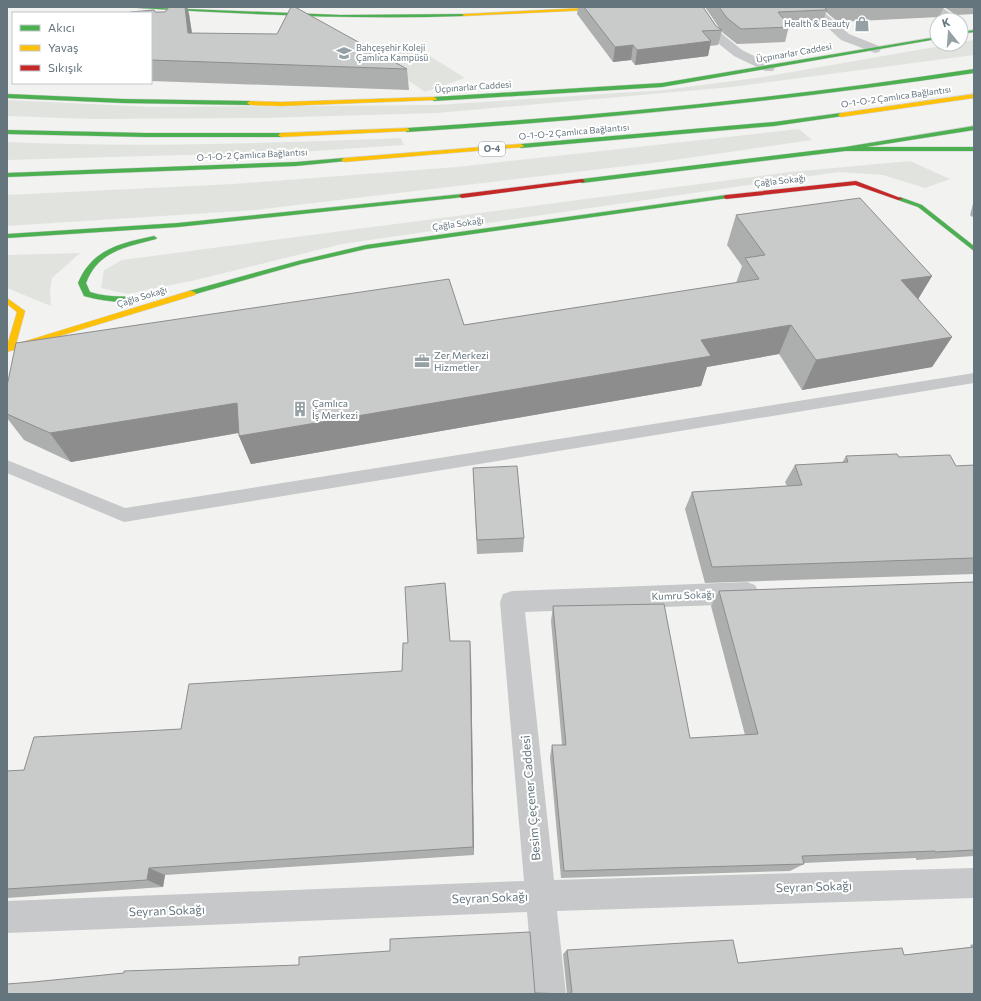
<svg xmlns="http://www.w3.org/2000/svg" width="981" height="1001" font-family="Commissioner,sans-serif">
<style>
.green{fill:#e1e4de}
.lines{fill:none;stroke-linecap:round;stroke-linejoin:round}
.fast-casing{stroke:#cecfcf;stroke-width:1}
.slow-casing{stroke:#cecfcf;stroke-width:1}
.jam-casing{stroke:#cecfcf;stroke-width:1}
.lane{fill:#c7c8c9;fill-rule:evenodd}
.street{fill:#c7c8c9;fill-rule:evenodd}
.fast{fill:#4caf50;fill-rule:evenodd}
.slow{fill:#ffc107;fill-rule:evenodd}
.jam{fill:#c62828;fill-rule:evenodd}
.wall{fill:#adaeae}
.shaded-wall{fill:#8d8d8d}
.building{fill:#c9caca;stroke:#8d8d8d}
.labels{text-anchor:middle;stroke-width:4;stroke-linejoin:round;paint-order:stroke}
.far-poi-label{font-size:9px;fill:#65757e;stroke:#fff;text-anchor:end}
.far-street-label{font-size:9px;fill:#65757e;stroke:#fff}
.shield{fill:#fff;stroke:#939ea5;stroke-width:1}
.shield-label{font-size:9px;font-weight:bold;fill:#65757e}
.poi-label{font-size:10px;fill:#65757e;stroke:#fff;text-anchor:start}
.street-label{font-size:10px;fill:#65757e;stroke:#fff}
.near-street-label{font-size:12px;fill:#65757e;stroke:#fff}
</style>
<rect width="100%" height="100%" fill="#f2f2f1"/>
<g class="green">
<path d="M974 40V55L732 87 437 113 263 118 92 119 7 116V100L152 107 436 105 664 90 763 77 952 44H961V42Z"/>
<path d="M414 46 465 78 425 92 376 58Z"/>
<path d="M799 129 812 140 660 162 255 210 7 226V195L233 184 457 167Z"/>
<path d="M401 138 404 145 254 155V153L7 160V142C138 148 270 143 401 138Z"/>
<path d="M910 161 950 179 925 188 883 175 839 172 342 244 196 280 127 294 101 288 104 270 122 260 790 172Z"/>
<path d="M80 253 52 278 50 291 51 306 7 288V255Z"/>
</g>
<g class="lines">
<g class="fast-casing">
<g id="fast">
<path d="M136 7 341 15 464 14 466 15 464 16C355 20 247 14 138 8Z"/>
<path d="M974 30V32L961 34V32Z"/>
<path d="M937 37V39L662 87 434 101 431 99 434 97 662 83Z"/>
<path d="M974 69V73C786 101 597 120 407 132L404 130 407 128C597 116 786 98 974 69Z"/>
<path d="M7 94 123 99 250 101 253 103 250 105 123 103 7 98Z"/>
<path d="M841 113 844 115 843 116 774 126 521 148 518 146 521 144 774 122Z"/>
<path d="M974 126V130L866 147H974V151H845L582 183 579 181 582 179 845 147Z"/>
<path d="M7 130 146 133H281L284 135 281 137H146L7 134Z"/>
<path d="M344 158 346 159V161L296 166 7 177V173L296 162Z"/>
<path d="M462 194 464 195V197L178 227 7 238V234L178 223Z"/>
<path d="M726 195 729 197 728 198 366 249 301 264 192 295 188 293 189 291 298 261 366 245Z"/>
<path d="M900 197 922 205 974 246V251L918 207 898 200 897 199Z"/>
<path d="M154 236 157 238 156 239C126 247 98 251 86 283L90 292C109 298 128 297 147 295H150V299C128 304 105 302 84 296L78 283C92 249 121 243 154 236Z"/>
</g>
</g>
<g class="slow-casing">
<g id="slow">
<path d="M603 7H634L632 8 464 16 462 15 464 14Z"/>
<path d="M974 94V98L841 117 838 115 841 113Z"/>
<path d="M434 97 437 99 436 100 281 106 250 105 247 103 250 101 281 102Z"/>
<path d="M407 128 409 129V131L281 137 278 135 281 133Z"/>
<path d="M521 144 524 146 523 147 344 162 341 160 344 158Z"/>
<path d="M189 291H192L196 293 195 295 7 352V346L17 312 7 304V298L25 311 16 344Z"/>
</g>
</g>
<g class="jam-casing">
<g id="jam">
<path d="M582 179 585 181 584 182 462 198 459 196 462 194Z"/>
<path d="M856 181 903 199 898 200 855 185 726 199 723 197 726 195Z"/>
</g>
</g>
<path class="lane" d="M974 373V383L124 522 7 473V460L125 508Z"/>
<g class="street">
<path d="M691 7H703L722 34 742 50 773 65 775 68 773 71H765L734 56 714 40Z"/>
<path d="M805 7H818L849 34 879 46 881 49 879 52 875 53 841 40Z"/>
<path d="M929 7H942L959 20H946Z"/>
<path d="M747 582 755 585 759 593 755 601 747 604 525 612 554 880 974 868V898L557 911 566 994H534L527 912 7 933V901L524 881 500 602 503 594 512 591Z"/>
</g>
<use href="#fast" class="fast"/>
<use href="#slow" class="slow"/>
<use href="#jam" class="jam"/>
</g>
<g class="wall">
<path d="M169 7H187L189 14 192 33 407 69 409 90 151 81V13L155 12H165Z"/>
<path d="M578 7H703L716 26 720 29 705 7H944L939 17 838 22 826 12 822 25 789 26 785 42 737 44 723 33 722 31 718 45 710 46 708 56 635 65 631 60 613 62 577 14Z"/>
<path d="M944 7H974V14L956 15Z"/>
<path d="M974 200V218L970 215Z"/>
<path d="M736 215 932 276 918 299 952 337 932 367 802 390 779 354 707 367 701 386 251 464 239 436V433L71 462 24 440 7 418V386L464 325 736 283 742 266 727 245Z"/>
<path d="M846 456 899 457 956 466 974 465V574L705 583 685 509 692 492 787 486 785 482 795 465 842 463Z"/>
<path d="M473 468 524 538 523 552 477 554Z"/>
<path d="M974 582V856L916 860V858L804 863V864L790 871 561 878 550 757 552 745H562L551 621 553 606 690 738 745 735 711 606 719 591Z"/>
<path d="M445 583 450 641 471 656 474 855 165 875 163 887 7 898V771L24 770 402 671 408 643Z"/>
<path d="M974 944V994H7H567L563 954 567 950 738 963 904 955 971 947 970 945Z"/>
</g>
<g class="shaded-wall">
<path d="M185 7H187L189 14 195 54 188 33Z"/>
<path d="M711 41 708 56 635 65 637 50Z"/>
<path d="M633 45 631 60 613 62 615 47Z"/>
<path d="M932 276 914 306 901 280Z"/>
<path d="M791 325 779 354 707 367 701 386 251 464 239 436 701 340Z"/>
<path d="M952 337 932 367 802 390 816 360Z"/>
<path d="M237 403 249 431 71 462 50 433Z"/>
<path d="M470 641 471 656 474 855 473 847Z"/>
<path d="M149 868 165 875 163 887 147 880Z"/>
</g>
<g class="building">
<path d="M169 7H185L188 33 277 34 291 7H295L407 69 151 60V13H130V12L154 10 155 12H165Z"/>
<path d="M584 7H703L716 26 722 30 702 31 711 41 637 50 633 45 615 47Z"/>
<path d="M719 7H824L827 10 778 12 790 27 741 29 727 18Z"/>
<path d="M860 198 932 276 901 280 952 337 816 360 791 325 701 340 711 356 239 436 237 403 50 433 7 414V386L16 343 449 279 464 325 759 279 745 258 765 255 736 215Z"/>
<path d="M897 454 899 457 950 455 956 466 974 465V558L712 567 692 492 802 485 795 465 848 462 846 456Z"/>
<path d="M517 466 524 538 477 540 473 468Z"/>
<path d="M974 582V850L935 852V851L802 856 804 864 564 871 552 745H566L553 606 664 604 690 738 758 734 719 591Z"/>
<path d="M445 583 450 641H470L473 847 149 868 147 880 7 889V771L24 770 34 737 181 729 189 684 402 671 403 643H408L405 587Z"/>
<path d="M530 932 535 993 570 994 572 992 567 950 733 940 738 963 902 948 904 955 974 947V994H7V984L33 982 124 973V971L299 965V957L390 951V939Z"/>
</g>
<defs>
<g id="shop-bare" transform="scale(1.2)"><path d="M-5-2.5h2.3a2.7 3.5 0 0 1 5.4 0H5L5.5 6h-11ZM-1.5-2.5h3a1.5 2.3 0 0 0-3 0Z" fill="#96a1a6" stroke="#fff" stroke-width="2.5" paint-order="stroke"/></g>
<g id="school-bare" transform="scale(1.2)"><path d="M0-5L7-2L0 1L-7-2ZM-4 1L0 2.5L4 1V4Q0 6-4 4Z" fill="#96a1a6" stroke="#fff" stroke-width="2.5" paint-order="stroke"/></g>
<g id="office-bare" transform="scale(1.2)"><path d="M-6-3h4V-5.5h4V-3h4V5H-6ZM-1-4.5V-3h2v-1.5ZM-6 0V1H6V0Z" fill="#96a1a6" stroke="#fff" stroke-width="2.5" paint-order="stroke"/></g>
<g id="building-bare" transform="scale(1.2)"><path d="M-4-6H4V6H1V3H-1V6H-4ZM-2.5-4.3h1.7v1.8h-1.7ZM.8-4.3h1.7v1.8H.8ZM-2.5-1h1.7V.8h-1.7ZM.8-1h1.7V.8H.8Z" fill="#96a1a6" stroke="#fff" stroke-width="2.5" paint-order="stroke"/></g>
</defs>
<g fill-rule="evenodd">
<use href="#shop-bare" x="862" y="24"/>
<use href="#school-bare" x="344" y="53"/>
<use href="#office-bare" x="422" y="361"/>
<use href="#building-bare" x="300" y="409"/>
</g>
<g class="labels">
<g class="far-poi-label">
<text x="850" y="27">Health &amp; Beauty</text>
<text x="356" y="51" text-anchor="start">Bahçeşehir Koleji<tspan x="356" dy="10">Çamlıca Kampüsü</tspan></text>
</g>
<g class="far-street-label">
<text transform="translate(794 53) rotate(-10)" y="3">Üçpınarlar Caddesi</text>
<text transform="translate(473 87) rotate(-4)" y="3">Üçpınarlar Caddesi</text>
<text transform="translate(896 97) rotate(-8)" y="3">O-1-O-2 Çamlıca Bağlantısı</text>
<text transform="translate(574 132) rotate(-5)" y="3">O-1-O-2 Çamlıca Bağlantısı</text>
<text transform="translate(252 155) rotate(-3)" y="3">O-1-O-2 Çamlıca Bağlantısı</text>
<text transform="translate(780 181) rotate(-6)" y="3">Çağla Sokağı</text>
<text transform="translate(458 224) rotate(-8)" y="3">Çağla Sokağı</text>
<text transform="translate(142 297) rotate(-17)" y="3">Çağla Sokağı</text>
</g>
<rect class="shield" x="479" y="142" width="26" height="14" rx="3"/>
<g class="shield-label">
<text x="492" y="152">O-4</text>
</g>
<g class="poi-label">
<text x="434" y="359">Zer Merkezi<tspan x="434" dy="12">Hizmetler</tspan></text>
<text x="312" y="407">Çamlıca<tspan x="312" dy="12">İş Merkezi</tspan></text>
</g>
<g class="street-label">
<text transform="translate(683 595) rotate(-2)" y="4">Kumru Sokağı</text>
</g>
<g class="near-street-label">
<text transform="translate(531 798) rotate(-95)" y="4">Besim Çeçener Caddesi</text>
<text transform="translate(814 887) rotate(-2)" y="4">Seyran Sokağı</text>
<text transform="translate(490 898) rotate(-2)" y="4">Seyran Sokağı</text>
<text transform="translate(167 911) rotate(-2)" y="4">Seyran Sokağı</text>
</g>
</g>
<rect width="981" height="1001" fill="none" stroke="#65757e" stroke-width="16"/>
<rect x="12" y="12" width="140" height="72" fill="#ffffff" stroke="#c1c8cb"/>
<rect x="20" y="25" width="20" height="6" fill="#4caf50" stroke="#c1c8cb"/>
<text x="48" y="32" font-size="12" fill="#65757e">Akıcı</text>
<rect x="20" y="45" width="20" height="6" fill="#ffc107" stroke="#c1c8cb"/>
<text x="48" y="52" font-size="12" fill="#65757e">Yavaş</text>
<rect x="20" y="65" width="20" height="6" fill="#c62828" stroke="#c1c8cb"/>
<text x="48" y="72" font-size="12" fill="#65757e">Sıkışık</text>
<g transform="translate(949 32) rotate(343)"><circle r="19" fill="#ffffff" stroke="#c1c8cb"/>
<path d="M0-3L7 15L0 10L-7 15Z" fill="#96a1a6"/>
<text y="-6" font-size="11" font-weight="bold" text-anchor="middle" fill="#65757e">K</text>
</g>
</svg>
